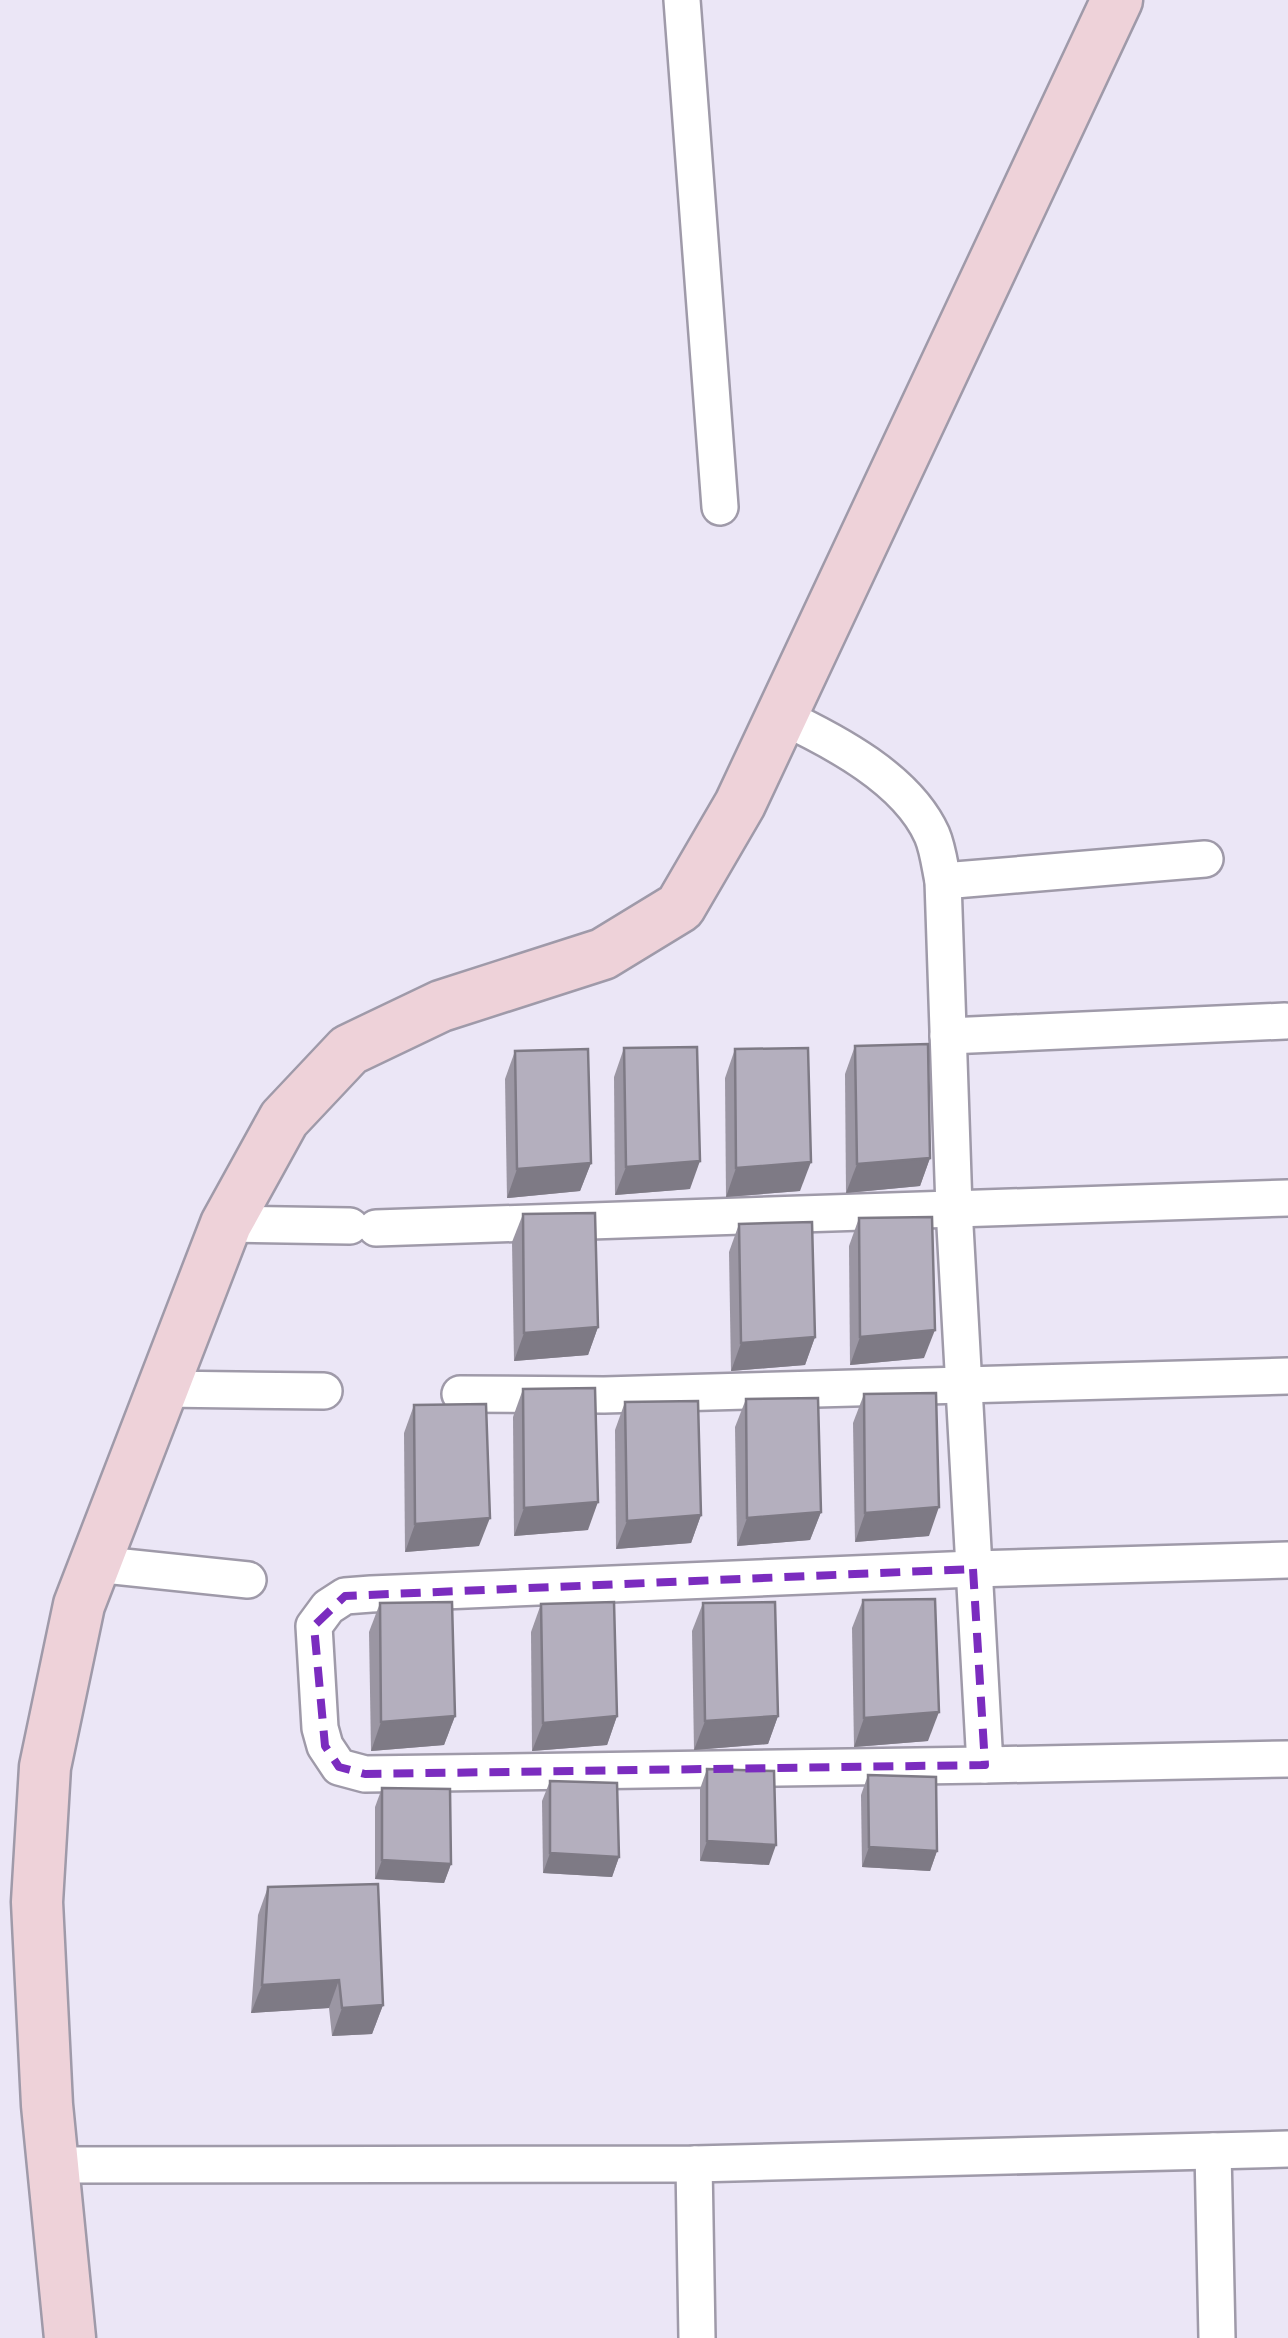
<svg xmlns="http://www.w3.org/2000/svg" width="1288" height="2338" font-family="Cabin,sans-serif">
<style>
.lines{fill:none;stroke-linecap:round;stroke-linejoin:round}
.street-casing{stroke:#9f9aa9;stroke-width:40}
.secondary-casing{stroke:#9f9aa9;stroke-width:55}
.street{stroke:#fff;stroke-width:35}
.secondary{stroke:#eed2d9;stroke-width:50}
.wall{fill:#9b96a3}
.shaded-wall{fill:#7e7a85}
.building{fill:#b4afbe;stroke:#7e7a85;stroke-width:2.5}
.marked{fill:none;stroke:#7b2cbf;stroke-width:8;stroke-dasharray:20 12;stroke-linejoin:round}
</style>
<rect width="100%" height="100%" fill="#ebe6f6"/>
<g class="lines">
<g class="street-casing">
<g id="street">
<path d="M682 0 720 507"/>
<path d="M781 716C834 741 907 779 932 835 938 849 940 867 943 881L954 1208 985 1765 1288 1759"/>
<path d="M943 881 1205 859"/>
<path d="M948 1036 1285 1021"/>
<path d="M226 1224 350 1226"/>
<path d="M376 1228 1288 1198"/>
<path d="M163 1389 324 1391"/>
<path d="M460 1394 604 1395 1288 1376"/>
<path d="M95 1564 248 1580"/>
<path d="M985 1765 365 1774 339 1767 325 1746 320 1728 314 1626 328 1607 345 1596 371 1594 973 1569 1288 1560"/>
<path d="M1213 2151 1217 2338"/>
<path d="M694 2164 697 2338"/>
<path d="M53 2165 694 2164 1288 2149"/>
</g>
</g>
<g class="secondary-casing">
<path id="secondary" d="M70 2338 47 2105 37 1902 45 1767 79 1605 226 1224 284 1119 349 1050 441 1006 603 954 680 907 740 804 1117 0"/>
</g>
<use href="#street" class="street"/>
<use href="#secondary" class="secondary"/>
</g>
<g class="wall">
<path d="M855 1046 930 1158 920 1186 846 1193 845 1074Z"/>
<path d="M624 1048 690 1189 615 1195 614 1077Z"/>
<path d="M735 1049 800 1191 726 1197 725 1078Z"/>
<path d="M515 1051 591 1163 580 1191 507 1198 505 1079Z"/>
<path d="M523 1214 598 1327 588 1355 514 1361 512 1242Z"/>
<path d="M859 1218 924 1358 850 1365 849 1246Z"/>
<path d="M739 1224 815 1337 805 1365 731 1371 729 1252Z"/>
<path d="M523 1389 588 1530 514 1536 513 1417Z"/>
<path d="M864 1394 929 1536 855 1542 853 1423Z"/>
<path d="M746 1399 821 1512 810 1540 737 1546 735 1427Z"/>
<path d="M625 1402 701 1515 691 1543 616 1549 615 1430Z"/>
<path d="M414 1405 479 1546 405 1552 404 1433Z"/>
<path d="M863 1600 928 1741 854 1747 852 1628Z"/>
<path d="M380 1603 455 1716 444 1745 371 1751 369 1632Z"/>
<path d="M703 1603 778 1716 768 1744 694 1750 692 1631Z"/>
<path d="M541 1604 617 1716 607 1745 532 1751 531 1632Z"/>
<path d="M707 1769 769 1865 700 1861V1789Z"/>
<path d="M868 1775 937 1851 930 1871 862 1867 861 1795Z"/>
<path d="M550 1781 619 1857 612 1877 543 1873 542 1801Z"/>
<path d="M382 1788 451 1864 444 1883 375 1879V1807Z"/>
<path d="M268 1887 383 2005 372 2034 332 2036 329 2008 251 2013 258 1915Z"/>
</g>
<g class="shaded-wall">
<path d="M930 1158 920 1186 846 1193 857 1164Z"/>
<path d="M700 1161 690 1189 615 1195 626 1167Z"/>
<path d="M811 1162 800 1191 726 1197 736 1168Z"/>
<path d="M591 1163 580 1191 507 1198 517 1169Z"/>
<path d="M598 1327 588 1355 514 1361 524 1333Z"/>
<path d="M935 1330 924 1358 850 1365 860 1337Z"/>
<path d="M815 1337 805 1365 731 1371 741 1343Z"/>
<path d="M598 1502 588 1530 514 1536 524 1508Z"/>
<path d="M939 1507 929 1536 855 1542 865 1513Z"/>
<path d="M821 1512 810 1540 737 1546 747 1518Z"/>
<path d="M701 1515 691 1543 616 1549 627 1521Z"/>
<path d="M490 1518 479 1546 405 1552 415 1524Z"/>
<path d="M939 1712 928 1741 854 1747 864 1718Z"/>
<path d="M455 1716 444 1745 371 1751 381 1722Z"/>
<path d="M617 1716 607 1745 532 1751 543 1723Z"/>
<path d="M778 1716 768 1744 694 1750 705 1721Z"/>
<path d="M707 1841 776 1845 769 1865 700 1861Z"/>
<path d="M869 1847 937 1851 930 1871 862 1867Z"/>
<path d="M550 1853 619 1857 612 1877 543 1873Z"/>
<path d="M382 1860 451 1864 444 1883 375 1879Z"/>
<path d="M339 1980 329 2008 251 2013 262 1985Z"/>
<path d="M383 2005 372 2034 332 2036 342 2008Z"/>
</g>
<g class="building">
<path d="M928 1044 930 1158 857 1164 855 1046Z"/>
<path d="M697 1047 700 1161 626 1167 624 1048Z"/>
<path d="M808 1048 811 1162 736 1168 735 1049Z"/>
<path d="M588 1049 591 1163 517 1169 515 1051Z"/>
<path d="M595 1213 598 1327 524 1333 523 1214Z"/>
<path d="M932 1217 935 1330 860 1337 859 1218Z"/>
<path d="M812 1222 815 1337 741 1343 739 1224Z"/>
<path d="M595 1388 598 1502 524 1508 523 1389Z"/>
<path d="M936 1393 939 1507 865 1513 864 1394Z"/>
<path d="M818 1398 821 1512 747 1518 746 1399Z"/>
<path d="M698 1401 701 1515 627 1521 625 1402Z"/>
<path d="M486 1404 490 1518 415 1524 414 1405Z"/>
<path d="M935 1599 939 1712 864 1718 863 1600Z"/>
<path d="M452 1602 455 1716 381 1722 380 1603Z"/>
<path d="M614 1602 617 1716 543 1723 541 1604Z"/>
<path d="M775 1602 778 1716 705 1721 703 1603Z"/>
<path d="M707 1769 774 1771 776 1845 707 1841Z"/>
<path d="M868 1775 936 1777 937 1851 869 1847Z"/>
<path d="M550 1781 617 1783 619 1857 550 1853Z"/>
<path d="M382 1788 450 1789 451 1864 382 1860Z"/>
<path d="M378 1884 383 2005 342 2008 339 1980 262 1985 268 1887Z"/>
</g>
<path class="marked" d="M973 1569 985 1765 365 1774 339 1767 325 1746 314 1626 345 1596Z"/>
</svg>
